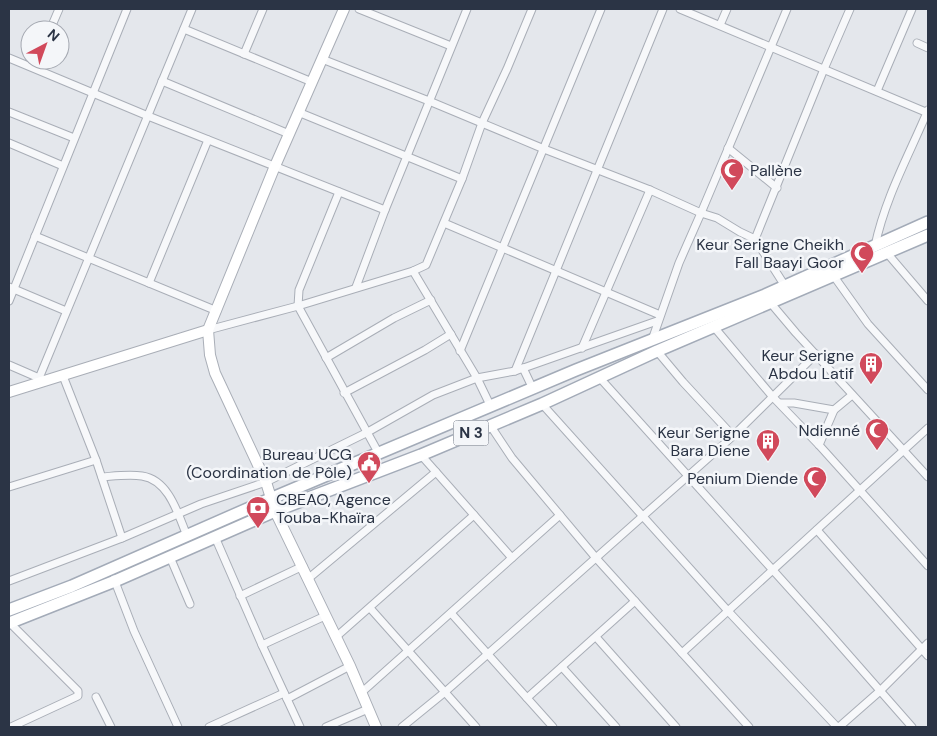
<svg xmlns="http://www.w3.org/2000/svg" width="937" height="736" font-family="'DM Sans',sans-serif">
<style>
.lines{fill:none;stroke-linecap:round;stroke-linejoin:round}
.street-casing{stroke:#a9aeb7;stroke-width:9}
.secondary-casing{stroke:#a9aeb7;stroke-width:12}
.primary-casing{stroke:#a3abb8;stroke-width:14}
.street{stroke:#f7f8fa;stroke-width:7}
.secondary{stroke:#fff;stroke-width:10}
.primary{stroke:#fff;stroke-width:11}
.labels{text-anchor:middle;stroke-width:5;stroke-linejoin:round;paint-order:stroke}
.shield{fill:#f4f6f9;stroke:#676e7b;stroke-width:1}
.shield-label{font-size:15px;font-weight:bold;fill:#2b3445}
.poi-label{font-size:16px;fill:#2b3445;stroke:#f4f6f9;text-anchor:end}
</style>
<rect width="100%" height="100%" fill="#e4e7ec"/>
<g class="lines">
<g class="street-casing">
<g id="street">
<path d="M359 9 451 46"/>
<path d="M680 9 928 113"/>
<path d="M720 25 727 9"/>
<path d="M184 29 312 82"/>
<path d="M50 30 59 9"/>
<path d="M917 43 928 48"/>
<path d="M244 54 263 9"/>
<path d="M9 58 148 116 385 210"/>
<path d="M322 59 429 101 544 149 650 190 701 213 717 218 740 232 755 239 785 286"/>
<path d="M162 81 289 134"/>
<path d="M877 91 912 9"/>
<path d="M9 112 74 138"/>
<path d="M298 112 462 179"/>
<path d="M9 143 63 166"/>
<path d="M728 148 777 188"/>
<path d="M339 192 299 290 298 306 379 454"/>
<path d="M444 223 660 315"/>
<path d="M35 236 217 311"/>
<path d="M755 239 824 69 850 9"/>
<path d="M875 246C885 198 909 155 928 110"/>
<path d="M887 253 928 301"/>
<path d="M413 271 477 378 491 407"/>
<path d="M833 275 868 324 928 390"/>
<path d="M149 283 208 140"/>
<path d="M9 287 66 311"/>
<path d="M356 287 385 210 467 9"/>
<path d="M9 301 127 9"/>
<path d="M769 301 796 333 928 477"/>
<path d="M714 327 772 396 819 445 928 566"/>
<path d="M208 330 298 306 413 271 426 265 462 179 482 123 507 69 532 9"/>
<path d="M652 340 679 263 701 213 787 9"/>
<path d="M582 348 650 190"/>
<path d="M460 351 601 9"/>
<path d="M657 351 683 382 733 436"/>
<path d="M326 358 394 318 431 300"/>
<path d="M9 365 39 378"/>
<path d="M523 368 533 389"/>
<path d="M515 371 663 9"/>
<path d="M63 376 96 460 122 538"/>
<path d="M599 377 825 628 912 727"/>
<path d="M37 383 192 9"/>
<path d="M344 393 425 350 451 334"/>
<path d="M780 403H794L834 410"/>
<path d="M542 404 728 611 837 727"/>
<path d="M490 425 512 458 596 558 749 727"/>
<path d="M819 445 834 410 852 395"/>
<path d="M421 455 512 558"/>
<path d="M102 477C115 476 129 474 142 476 169 480 178 514 187 536"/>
<path d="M9 487 96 460"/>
<path d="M817 530 928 656"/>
<path d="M215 537 262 645 300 727"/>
<path d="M170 557 190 604"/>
<path d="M309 578 436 472"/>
<path d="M114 579 134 631 178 727"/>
<path d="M9 581 122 538 201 504 266 482 366 433 433 395 477 378 515 371 657 321"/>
<path d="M240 596 303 566"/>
<path d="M370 608 476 727"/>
<path d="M451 613 553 727"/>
<path d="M9 622 78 691V696L11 727"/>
<path d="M336 637 474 515"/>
<path d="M596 637 676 727"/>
<path d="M262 645 325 616"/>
<path d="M682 653 928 428"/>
<path d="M562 667 616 727"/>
<path d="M361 693 560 515"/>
<path d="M96 697 111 727"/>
<path d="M527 698 635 601"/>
<path d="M287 699 350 666"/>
<path d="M209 727 284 693"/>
<path d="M326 727 368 709"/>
<path d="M402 727 445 692 733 436 816 354"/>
<path d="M839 727 880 691 928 643"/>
</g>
</g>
<g class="secondary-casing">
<g id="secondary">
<path d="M344 9 275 166 208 330 210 355 215 373 266 482 275 511 350 666 376 727"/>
<path d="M9 392 208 330"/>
</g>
</g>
<g class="primary-casing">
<g id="primary">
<path d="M9 610 72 586 270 499 576 370 765 295 928 222"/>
<path d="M9 623 115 581 275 511 421 455 542 404 657 351 928 235"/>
</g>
</g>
<use href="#street" class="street"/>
<use href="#secondary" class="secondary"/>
<use href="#primary" class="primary"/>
</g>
<defs>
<g id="mosque-pin" transform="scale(1.25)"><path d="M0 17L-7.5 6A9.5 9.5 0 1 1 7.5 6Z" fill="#d1495b" stroke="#f4f6f9"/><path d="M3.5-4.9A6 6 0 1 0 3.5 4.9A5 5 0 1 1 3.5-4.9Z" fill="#fff"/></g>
<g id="building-pin" transform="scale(1.25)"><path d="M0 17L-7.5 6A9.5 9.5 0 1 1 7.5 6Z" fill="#d1495b" stroke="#f4f6f9"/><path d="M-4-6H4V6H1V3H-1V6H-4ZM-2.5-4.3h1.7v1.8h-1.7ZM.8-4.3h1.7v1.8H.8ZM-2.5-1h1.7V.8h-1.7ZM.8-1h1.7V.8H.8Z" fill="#fff"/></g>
<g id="civic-pin" transform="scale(1.25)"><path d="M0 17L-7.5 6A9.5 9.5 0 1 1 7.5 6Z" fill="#d1495b" stroke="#f4f6f9"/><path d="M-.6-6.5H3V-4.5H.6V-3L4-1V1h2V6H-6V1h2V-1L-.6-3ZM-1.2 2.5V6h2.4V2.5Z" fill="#fff"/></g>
<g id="bank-pin" transform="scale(1.25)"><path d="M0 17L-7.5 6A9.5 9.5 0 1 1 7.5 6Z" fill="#d1495b" stroke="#f4f6f9"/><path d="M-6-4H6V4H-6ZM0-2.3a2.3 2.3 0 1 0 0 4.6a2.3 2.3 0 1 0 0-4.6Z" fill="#fff"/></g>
</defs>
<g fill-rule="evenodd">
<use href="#mosque-pin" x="732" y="170"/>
<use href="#mosque-pin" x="862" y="253"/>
<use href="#building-pin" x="871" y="364"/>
<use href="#mosque-pin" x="877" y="430"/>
<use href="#building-pin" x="768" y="441"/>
<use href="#civic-pin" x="369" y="463"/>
<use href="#mosque-pin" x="815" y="478"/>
<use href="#bank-pin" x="258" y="508"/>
</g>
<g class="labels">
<rect class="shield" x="453.5" y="420.5" width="35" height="25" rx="4"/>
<g class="shield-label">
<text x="471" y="438">N 3</text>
</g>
<g class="poi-label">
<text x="750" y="176" text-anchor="start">Pallène</text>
<text x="844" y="250">Keur Serigne Cheikh<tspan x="844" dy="18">Fall Baayi Goor</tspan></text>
<text x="854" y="361">Keur Serigne<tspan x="854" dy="18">Abdou Latif</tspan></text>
<text x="860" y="436">Ndienné</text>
<text x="750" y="438">Keur Serigne<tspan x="750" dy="18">Bara Diene</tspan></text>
<text x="352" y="460">Bureau UCG<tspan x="352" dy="18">(Coordination de Pôle)</tspan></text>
<text x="798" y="484">Penium Diende</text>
<text x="276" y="505" text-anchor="start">CBEAO, Agence<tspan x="276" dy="18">Touba-Khaïra</tspan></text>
</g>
</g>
<rect width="937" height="736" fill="none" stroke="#2b3445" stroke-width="20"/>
<g transform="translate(45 45) rotate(41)"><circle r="24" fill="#f4f6f9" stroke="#a4a8b1"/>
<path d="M0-4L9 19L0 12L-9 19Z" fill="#d1495b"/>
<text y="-8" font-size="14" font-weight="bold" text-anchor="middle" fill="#2b3445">N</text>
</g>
</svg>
